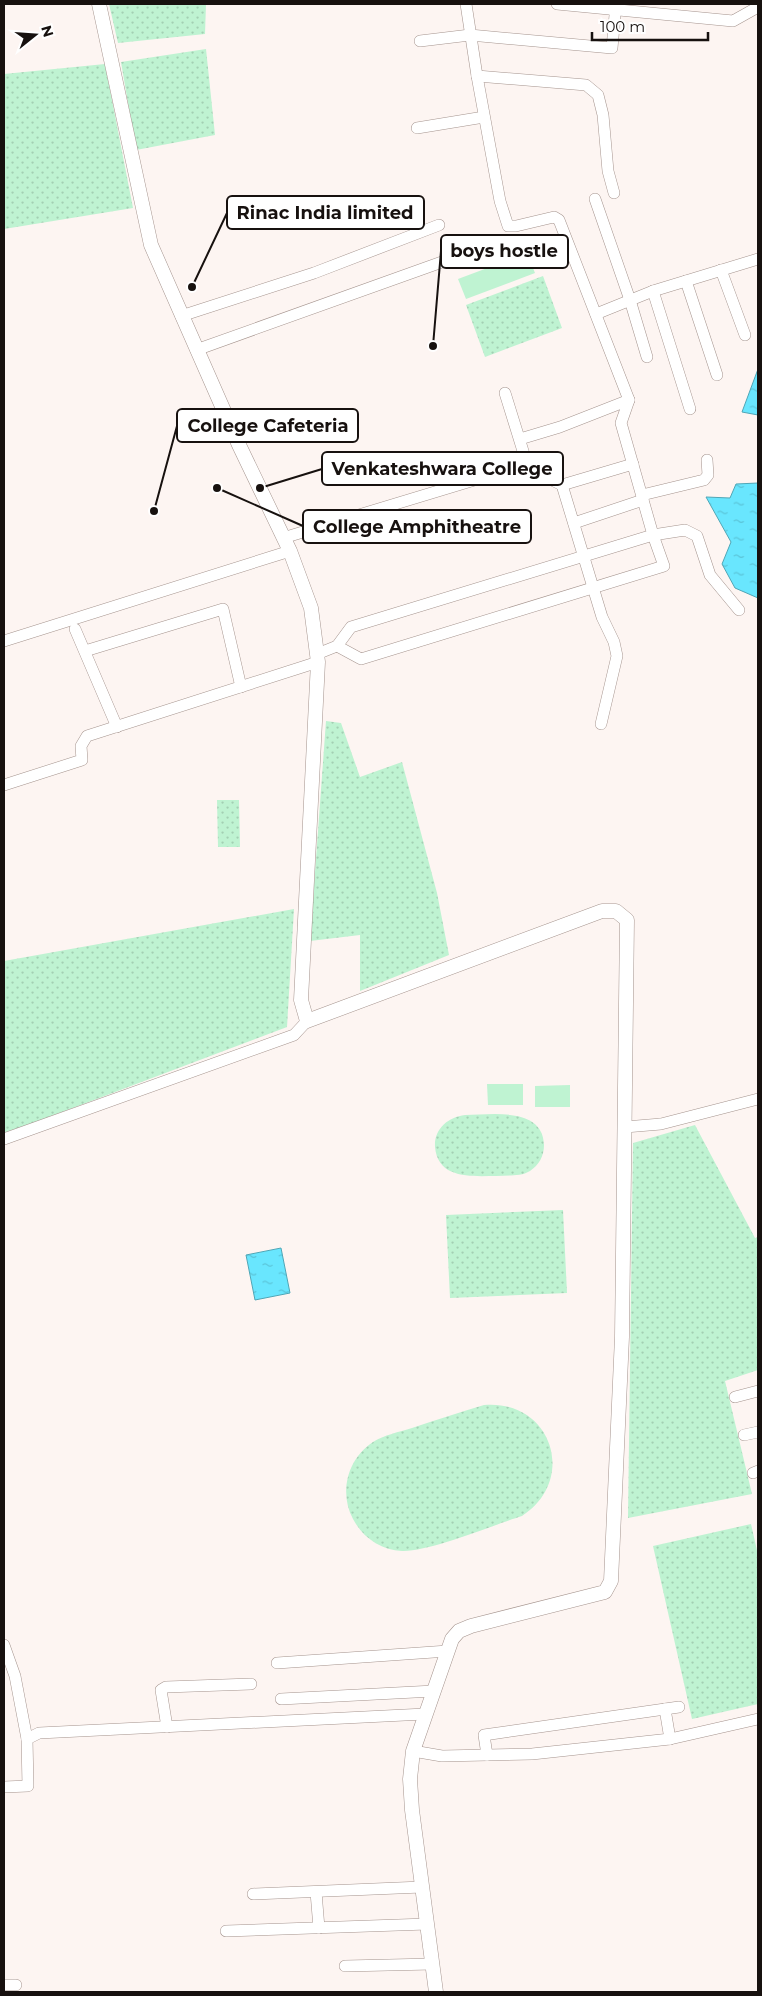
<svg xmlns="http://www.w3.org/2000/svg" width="762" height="1996" font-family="Montserrat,sans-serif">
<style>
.grass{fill:url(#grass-dots)}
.pitch{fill:#bff3d2}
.water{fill:url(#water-ripples);stroke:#50a6b6}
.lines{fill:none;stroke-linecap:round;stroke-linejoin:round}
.minor-casing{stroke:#a5948e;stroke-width:12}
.major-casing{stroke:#a5948e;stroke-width:15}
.minor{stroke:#fff;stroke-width:11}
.major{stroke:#fff;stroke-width:14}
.leader{fill:none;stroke:#17110f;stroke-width:2}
.callout-dot{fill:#17110f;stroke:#fff;stroke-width:2}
.callout{fill:#fff;stroke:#17110f;stroke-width:2}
.callout-label{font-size:18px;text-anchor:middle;font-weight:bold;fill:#17110f}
</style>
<defs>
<pattern id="grass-dots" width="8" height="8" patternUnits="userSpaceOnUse" patternTransform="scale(1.25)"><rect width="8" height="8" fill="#bff3d2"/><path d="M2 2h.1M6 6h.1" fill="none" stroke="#a3cfb3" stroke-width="1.8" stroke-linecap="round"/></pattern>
<pattern id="water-ripples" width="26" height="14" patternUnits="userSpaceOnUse" patternTransform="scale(1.25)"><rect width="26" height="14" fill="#69e6fe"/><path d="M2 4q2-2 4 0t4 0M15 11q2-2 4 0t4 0" fill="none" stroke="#5ac4d8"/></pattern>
</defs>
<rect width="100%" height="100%" fill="#fdf5f2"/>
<g class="grass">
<path d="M109 4H206L205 34 118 43Z"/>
<path d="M206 49 215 135 136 150 121 62Z"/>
<path d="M105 64 133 208 4 229V74Z"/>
<path d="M543 276 562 328 485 357 466 305Z"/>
<path d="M326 721 341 723 360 777 402 762 437 893 449 955 360 991V935L310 941Z"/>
<path d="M217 800H239L240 847H218Z"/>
<path d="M294 909 287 1027 4 1134V961Z"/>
<path d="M465 1115C491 1115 543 1106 544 1145 544 1156 539 1165 530 1171 520 1177 508 1175 496 1176 473 1176 438 1180 435 1147 434 1129 448 1117 465 1115Z"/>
<path d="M695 1125 755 1238 758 1237V1370L725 1381 752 1494 628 1518 633 1143Z"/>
<path d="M563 1210 567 1293 450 1298 446 1215Z"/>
<path d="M484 1405C552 1399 578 1480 522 1516 493 1525 429 1552 402 1551 381 1550 363 1538 353 1519 339 1493 347 1459 373 1442 384 1435 399 1432 412 1428 436 1420 460 1412 484 1405Z"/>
<path d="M751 1524 758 1555V1704L692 1719 653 1546Z"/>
</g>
<g class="pitch">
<path d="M527 253 535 273 466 299 458 279Z"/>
<path d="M487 1084H523V1105H488Z"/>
<path d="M570 1085V1107H535V1086Z"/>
</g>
<g class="water">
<path d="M758 369V415L742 412Z"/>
<path d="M758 483V598L735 588 722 564 731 542 706 497 730 498 736 484Z"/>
<path d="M281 1248 290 1293 255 1300 246 1255Z"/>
</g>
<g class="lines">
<g class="minor-casing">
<g id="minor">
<path d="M557 4 733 21 758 7"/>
<path d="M420 41 470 35 612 48 616 4"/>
<path d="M477 76 586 85 598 95 603 115 608 171 614 193"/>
<path d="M417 128 484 117"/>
<path d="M595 199 630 300 647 357"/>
<path d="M721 270 745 335"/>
<path d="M686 281 717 375"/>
<path d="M653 291 690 409"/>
<path d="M596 314 653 291 758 259"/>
<path d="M181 316 314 273 439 225"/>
<path d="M196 350 453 258"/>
<path d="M505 393 527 464"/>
<path d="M520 439 560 427 629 400"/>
<path d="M562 485 602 617 614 642 617 656 601 724"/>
<path d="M642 495 704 480 708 475 707 460"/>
<path d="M574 523 643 500"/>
<path d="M283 538 527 464 534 463 550 479 562 485 633 464"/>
<path d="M75 629 117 727"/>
<path d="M4 641 290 551"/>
<path d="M337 646 361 659 664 566 653 535 685 530 697 536 710 575 739 610"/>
<path d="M85 651 223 609 241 687"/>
<path d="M317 654 337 646 351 627 653 535 621 423 629 400 559 220 554 217 516 226H508L500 201 477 76 466 4"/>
<path d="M4 785 82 760 81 746 87 736 318 662"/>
<path d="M625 1127 661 1124 758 1099"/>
<path d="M4 1139 294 1035 307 1021"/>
<path d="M735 1397 758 1391"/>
<path d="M744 1435 758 1432"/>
<path d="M753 1473 758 1471"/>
<path d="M4 1645 15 1676 27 1739"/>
<path d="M277 1663 448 1651"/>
<path d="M281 1699 434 1691"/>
<path d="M665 1709 670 1739"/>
<path d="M167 1727 161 1690 166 1687 251 1684"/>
<path d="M413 1751 442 1756 532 1754 670 1739 758 1719"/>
<path d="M487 1755 484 1735 679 1707"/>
<path d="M4 1787 28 1786 27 1739 39 1733 425 1714"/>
<path d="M316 1892 319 1928"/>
<path d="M253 1894 422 1887"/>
<path d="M226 1931 427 1924"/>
<path d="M345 1966 432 1964"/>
<path d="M4 1985H16"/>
</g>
</g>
<g class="major-casing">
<path id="major" d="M99 4 151 245 239 445 290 551 311 608 318 662 301 1000 307 1021 602 911H616L627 920 622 1337 611 1581 605 1592 471 1626 459 1631 452 1639 413 1751 410 1779 412 1810 436 1992"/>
</g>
<use href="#minor" class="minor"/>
<use href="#major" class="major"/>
</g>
<path class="leader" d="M192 287L227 213M433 346L441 251M154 511L177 426M260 488L322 469M217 488L303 526"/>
<g class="callout-dot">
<circle cx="192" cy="287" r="5"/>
<circle cx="433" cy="346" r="5"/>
<circle cx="154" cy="511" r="5"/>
<circle cx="260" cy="488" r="5"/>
<circle cx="217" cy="488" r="5"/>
</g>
<g class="callout">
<rect x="227" y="196" width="197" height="33" rx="5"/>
<rect x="441" y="235" width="127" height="33" rx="5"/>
<rect x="177" y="409" width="181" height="33" rx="5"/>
<rect x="322" y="452" width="241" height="33" rx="5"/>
<rect x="303" y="510" width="228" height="33" rx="5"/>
</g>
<g class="callout-label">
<text x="325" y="219">Rinac India limited</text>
<text x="504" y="257">boys hostle</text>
<text x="268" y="432">College Cafeteria</text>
<text x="442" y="475">Venkateshwara College</text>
<text x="417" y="533">College Amphitheatre</text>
</g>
<rect width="762" height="1996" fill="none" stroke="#17110f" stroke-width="10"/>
<g transform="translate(35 35) rotate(73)" stroke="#ffffff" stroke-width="4" paint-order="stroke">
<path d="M0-4L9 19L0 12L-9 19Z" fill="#17110f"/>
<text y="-8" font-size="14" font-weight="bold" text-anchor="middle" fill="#17110f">N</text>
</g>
<path d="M592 32v8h116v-8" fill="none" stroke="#17110f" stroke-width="2.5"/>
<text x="600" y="32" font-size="15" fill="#17110f" stroke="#ffffff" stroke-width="4" paint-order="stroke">100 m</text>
</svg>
